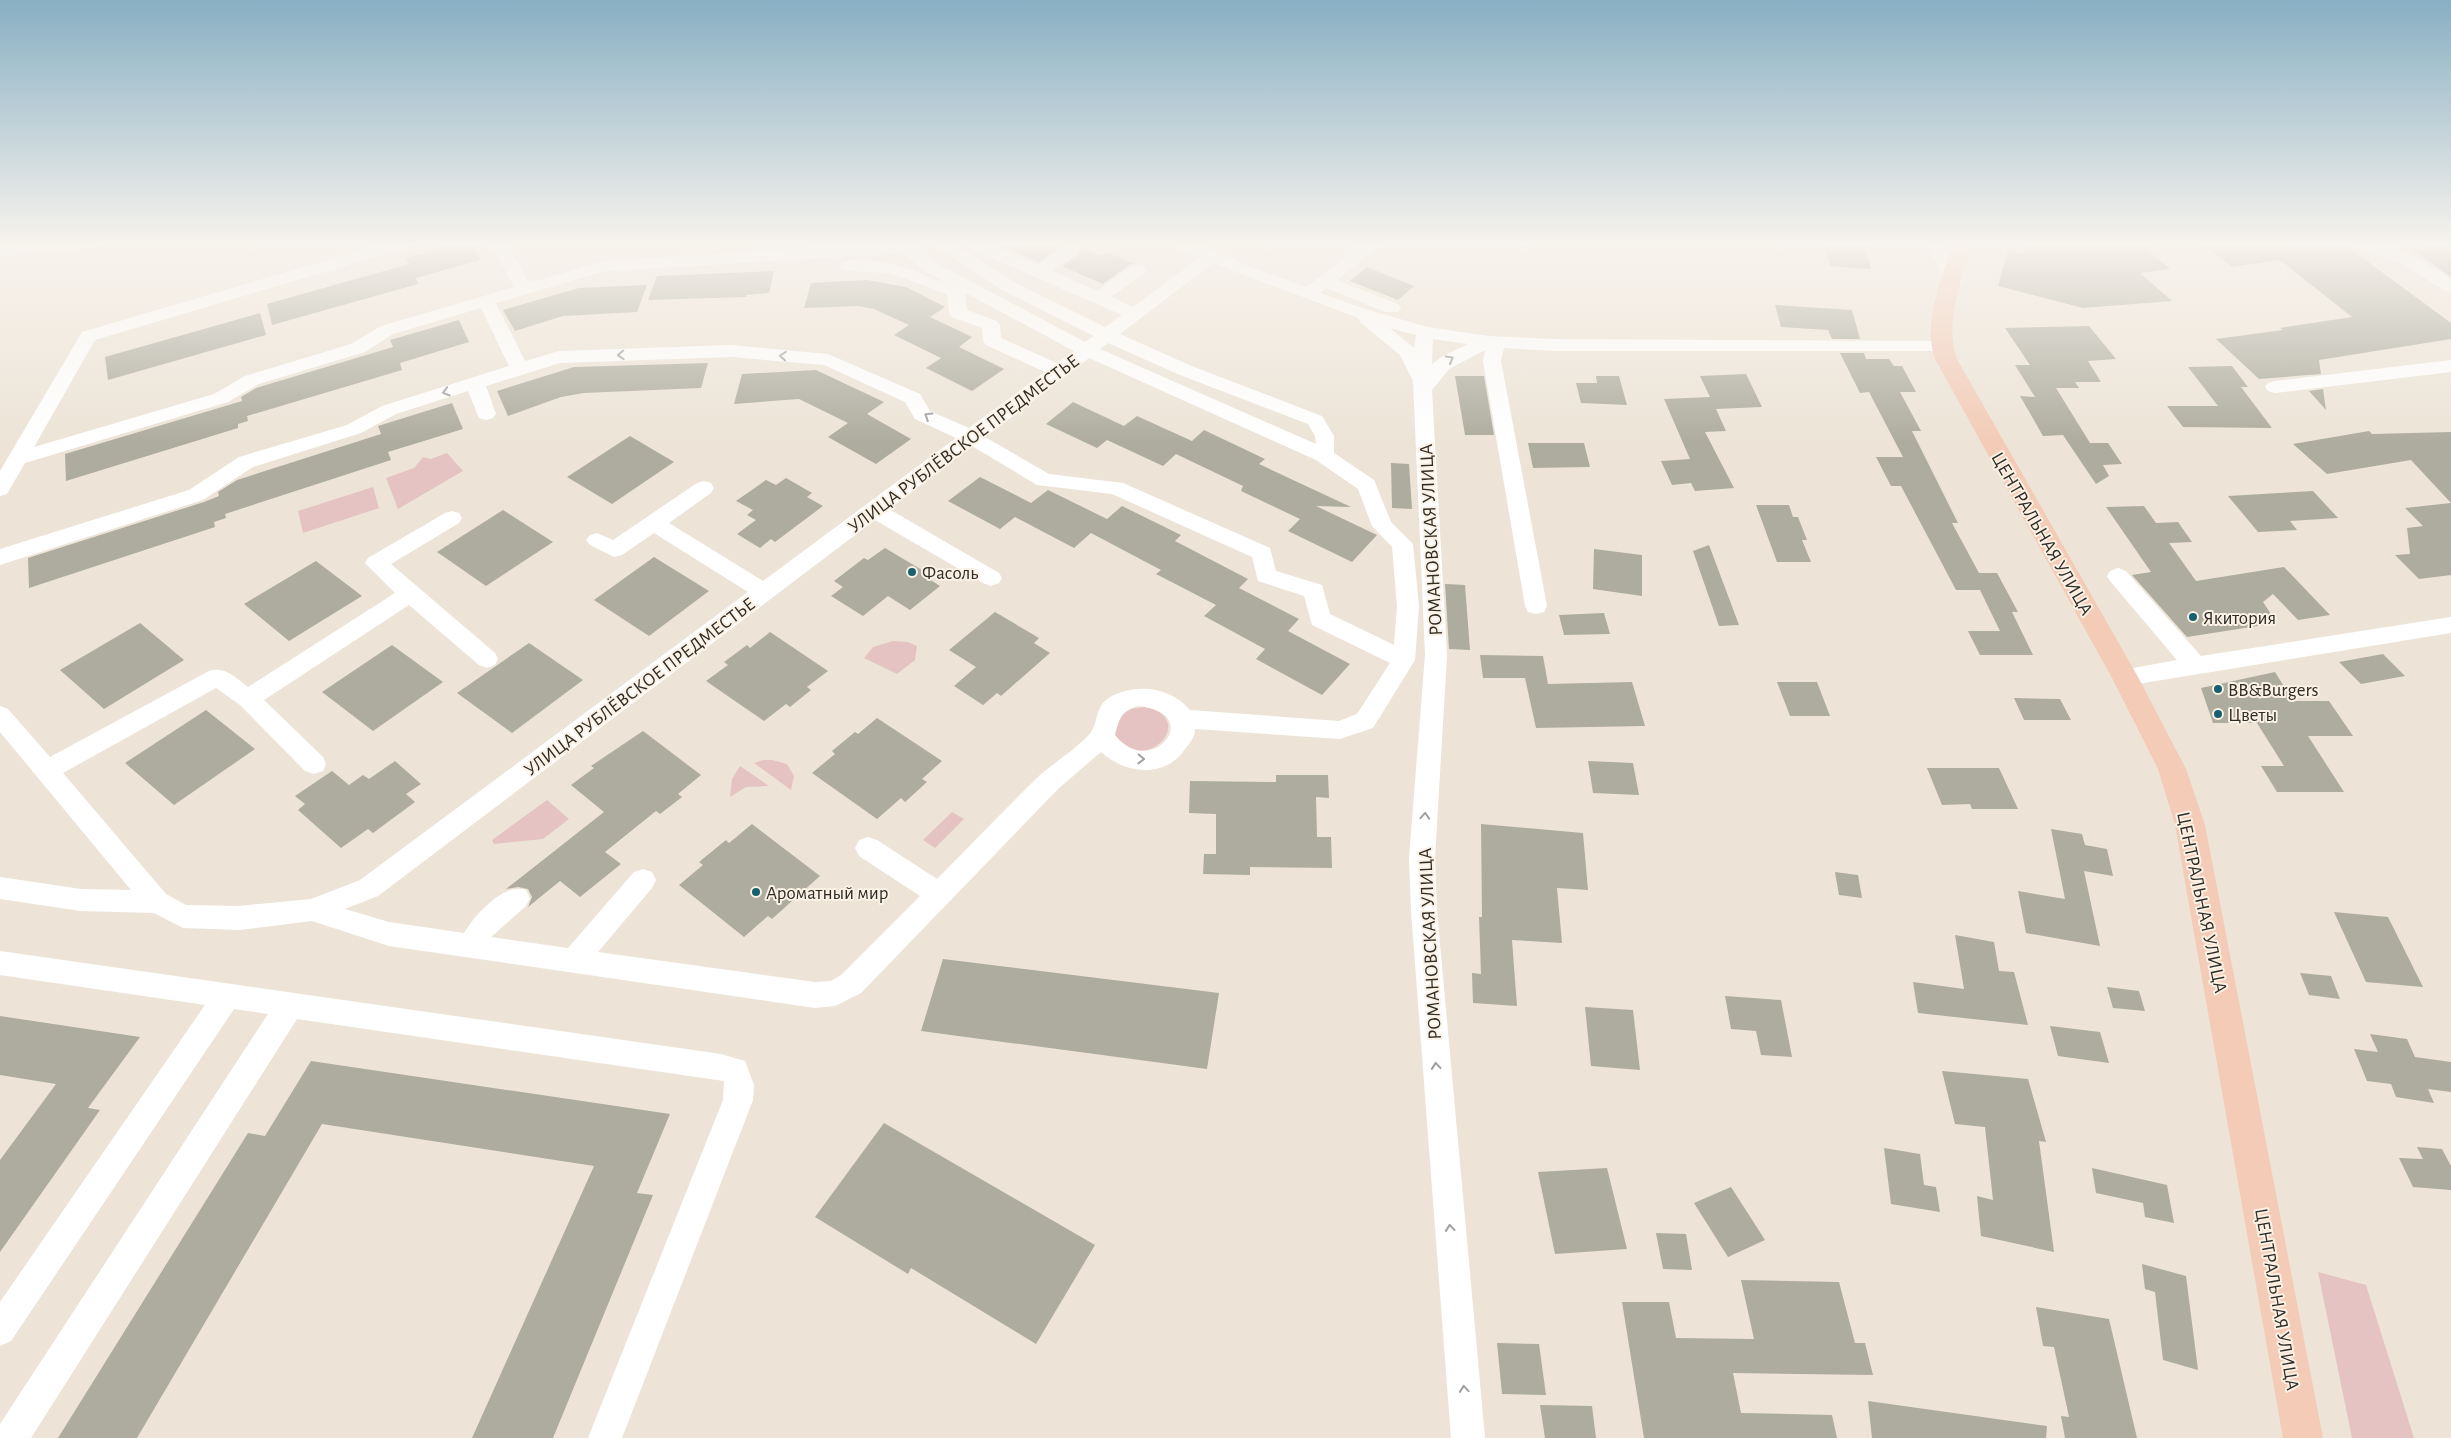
<svg xmlns="http://www.w3.org/2000/svg" width="2451" height="1438" font-family="'Alegreya Sans',sans-serif">
<style>
.green{fill:#e4c3c2}
.building{fill:#adac9e}
.lines{fill:none;stroke-linecap:round;stroke-linejoin:round}
.minor{fill:#fff;fill-rule:evenodd}
.major{fill:#f3cbb7;fill-rule:evenodd}
.oneway{stroke:#a1a09e}
.poi-dot{fill:#18606f;stroke:#fbf1e4;stroke-width:2}
.labels{text-anchor:middle;stroke-width:4;stroke-linejoin:round;paint-order:stroke}
.street-label{font-size:19px;fill:#2f2c27;stroke:#fbf1e4}
.poi-label{font-size:19px;fill:#2f2c27;stroke:#fbf1e4;text-anchor:start}
</style>
<rect width="100%" height="100%" fill="#ede4d7"/>
<g class="green">
<path d="M447 453 463 471 398 509 386 478 414 468 423 457 431 459Z"/>
<path d="M373 487 379 508 303 533 298 511Z"/>
<path d="M893 641 908 642 917 646 915 660 897 674 864 658 873 647Z"/>
<path d="M1145 707C1194 717 1155 766 1125 746 1121 744 1118 738 1114 735 1121 714 1122 709 1145 707Z"/>
<path d="M763 760H772L787 764 794 776 791 790 754 763Z"/>
<path d="M740 766 769 786 746 787 730 797 732 779Z"/>
<path d="M547 800 569 819 543 839 494 844 492 840Z"/>
<path d="M952 812 964 819 935 848 923 840Z"/>
<path d="M2318 1272 2366 1285 2414 1438H2352Z"/>
</g>
<g class="building">
<path d="M466 242H472L480 260 416 278 418 284 272 325 267 304 409 264 406 258Z"/>
<path d="M991 242H1068L1070 243H1065L1039 262Z"/>
<path d="M1824 242H1863L1871 269 1830 266Z"/>
<path d="M2122 242H2138L2170 269 2140 273 2172 301 2083 308 1998 286 2008 250 2024 254 2025 248 2071 245 2075 248Z"/>
<path d="M2234 242H2241L2246 245 2258 243 2256 242H2327V244L2341 242 2451 323V339L2319 360 2321 374 2259 379 2216 339 2283 330 2280 328 2352 317 2280 260 2232 267 2205 246Z"/>
<path d="M2451 246V277L2412 249Z"/>
<path d="M1083 248 1101 256 1107 252 1135 264H1130L1103 284 1062 266 1079 255Z"/>
<path d="M1367 267 1414 286 1398 300 1350 281Z"/>
<path d="M774 271 769 293 746 295V297L648 300 657 276Z"/>
<path d="M867 280 906 287 945 307 930 317 972 337 959 347 1004 369 972 391 926 368 941 358 894 335 909 325 874 309 858 306 804 308 811 283Z"/>
<path d="M647 285 637 312 563 316 515 331 503 310 579 288Z"/>
<path d="M1775 305 1852 310 1860 339H1832L1828 330 1781 327Z"/>
<path d="M260 313 266 335 108 380 105 357Z"/>
<path d="M459 320 469 342 400 363 402 370 247 416 248 421 238 424V428L66 481 65 454 242 401 241 397 256 388 393 347 390 340Z"/>
<path d="M2089 326 2116 359 2088 361 2101 382H2075L2079 388H2056L2090 443H2108L2122 464 2103 465 2109 476 2096 484 2063 435 2043 436 2020 396 2035 397 2015 365H2030L2005 328Z"/>
<path d="M1840 353H1864L1866 359H1889L1894 366H1902L1916 392H1900L1921 431H1912L1958 523H1952L1979 573H1997L2018 612H2012L2033 655H1980L1968 631H2000L1980 590H1956L1901 486H1891L1876 457H1903L1869 392 1860 393Z"/>
<path d="M708 363 701 388 584 393 561 397 508 416 497 391 574 367Z"/>
<path d="M2232 366 2248 387H2241L2272 428 2183 427 2167 406H2218L2188 367Z"/>
<path d="M816 370 884 402 867 414 911 439 876 464 828 437 848 423 799 399 734 404 742 374Z"/>
<path d="M1746 374 1762 407 1716 409 1726 431 1705 432 1734 488 1695 491 1691 483 1672 485 1661 461 1690 459 1664 399 1710 397 1700 376Z"/>
<path d="M1455 376H1484L1494 435H1465Z"/>
<path d="M1596 376H1619L1627 405 1581 403 1576 383H1597Z"/>
<path d="M2323 389 2326 410 2309 391Z"/>
<path d="M1073 402 1124 426 1137 416 1192 441 1204 430 1265 459 1259 464 1351 507 1316 506 1377 535 1352 562 1288 531 1300 519 1241 491 1243 486 1176 454 1163 466 1107 440 1097 448 1046 424Z"/>
<path d="M452 403 463 429 388 452 391 460 225 514 226 518 214 522 215 527 29 588 28 558 204 502 219 496 218 492 237 480 381 434 378 426Z"/>
<path d="M2369 431 2372 434 2451 432V503L2411 460 2327 474 2293 444Z"/>
<path d="M630 436 674 462 612 504 567 477Z"/>
<path d="M1528 443H1584L1590 467 1533 468Z"/>
<path d="M1391 463 1409 464 1412 509 1392 508Z"/>
<path d="M980 477 1031 503 1048 490 1107 519 1122 506 1181 535 1175 541 1248 579 1239 588 1299 619 1288 631 1350 664 1322 695 1256 659 1265 649 1204 616 1216 605 1156 574 1161 570 1091 533 1074 548 1015 517 1000 529 948 501Z"/>
<path d="M786 478 812 493 807 497 823 506 775 542 771 539 760 548 737 534 756 520 747 515 753 510 736 501 766 480 776 485Z"/>
<path d="M2313 491 2338 518 2290 521 2297 530 2258 532 2228 496Z"/>
<path d="M2451 503V575L2419 579 2395 555 2410 554 2407 528 2423 526 2405 508Z"/>
<path d="M1756 505H1789L1793 517H1798L1807 540H1802L1811 562H1777Z"/>
<path d="M2144 506 2156 523 2178 522 2192 542 2169 543 2196 581 2284 567 2330 615 2298 620 2273 594 2263 602 2277 623 2187 637 2132 575 2151 572 2106 507Z"/>
<path d="M503 510 553 542 486 586 437 552Z"/>
<path d="M1709 545 1739 625 1719 626 1693 551Z"/>
<path d="M885 548 932 576 929 579 940 586 910 610 888 596 863 616 831 596 843 587 834 581 864 558 868 560Z"/>
<path d="M1594 549 1642 555V596L1593 589Z"/>
<path d="M654 557 709 591 649 636 594 600Z"/>
<path d="M316 561 362 596 289 641 244 604Z"/>
<path d="M1445 584 1465 585 1470 650 1449 649Z"/>
<path d="M995 612 1039 638 1034 643 1050 653 1001 696 997 693 983 705 954 686 976 667 949 650Z"/>
<path d="M1604 613 1610 634 1564 635 1559 615Z"/>
<path d="M140 623 184 660 104 709 60 670Z"/>
<path d="M770 632 828 671 807 687 811 690 790 707 786 704 764 721 706 681 728 665 724 662 747 645 750 648Z"/>
<path d="M529 643 583 680 512 733 457 693Z"/>
<path d="M392 645 443 682 373 731 322 692Z"/>
<path d="M2383 654 2405 676 2361 684 2339 662Z"/>
<path d="M1480 655 1543 656 1548 684 1632 682 1645 726 1536 728 1525 678H1483Z"/>
<path d="M2275 672 2293 701H2329L2353 736H2308L2344 792H2277L2261 766H2284L2257 723H2213L2201 688Z"/>
<path d="M1777 682H1817L1830 716H1790Z"/>
<path d="M2014 698 2060 699 2071 720H2024Z"/>
<path d="M206 710 255 749 174 805 125 763Z"/>
<path d="M877 718 942 761 922 779 927 782 905 802 901 798 877 819 812 773 835 754 832 751 855 732 858 734Z"/>
<path d="M643 731 701 775 678 794 682 797 660 814 656 811 605 852 621 864 580 897 560 881 528 907 532 897 528 889 518 887 506 889 604 812 571 785 594 768 591 766Z"/>
<path d="M395 761 421 784 406 794 415 802 373 833 368 829 341 848 298 810 305 804 295 796 332 771 349 785 363 775 369 779Z"/>
<path d="M1588 761 1633 763 1639 795 1593 793Z"/>
<path d="M1927 768H1999L2018 809H1972L1970 804 1942 805Z"/>
<path d="M1276 775H1328L1329 798 1316 797 1317 837H1331L1332 868 1250 867V875L1203 874 1204 854H1216V814L1189 813 1190 781 1276 782Z"/>
<path d="M752 824 820 876 772 919 768 916 744 937 679 885 703 865 699 862 726 840 729 843Z"/>
<path d="M1481 824 1583 833 1588 890 1557 888 1562 943 1512 940 1517 1006 1473 1003 1472 973 1481 974 1479 917H1482Z"/>
<path d="M2051 829 2082 834 2085 845 2107 849 2113 876 2084 871 2100 946 2026 933 2018 891 2065 899Z"/>
<path d="M1835 872 1858 875 1862 898 1839 895Z"/>
<path d="M2334 912 2388 917 2423 987 2366 982Z"/>
<path d="M1955 935 1994 942 1999 971 2014 972 2028 1025 1918 1013 1913 982 1964 989Z"/>
<path d="M943 959 1219 993 1207 1069 921 1031Z"/>
<path d="M2300 973 2331 976 2340 999 2309 995Z"/>
<path d="M2107 987 2139 991 2145 1011 2113 1008Z"/>
<path d="M1725 996 1781 1000 1792 1057 1761 1055 1756 1031 1731 1029Z"/>
<path d="M1585 1007 1633 1010 1640 1070 1591 1066Z"/>
<path d="M0 1016 140 1037 88 1108 100 1110 0 1252V1160L56 1084 0 1075Z"/>
<path d="M2050 1026 2100 1032 2109 1063 2058 1056Z"/>
<path d="M2370 1034 2407 1039 2415 1057 2451 1062V1092L2428 1089 2434 1103 2396 1097 2391 1084 2367 1081 2354 1049 2378 1052Z"/>
<path d="M311 1061 670 1114 637 1193 653 1195 553 1438H472L594 1166 322 1124 137 1438H58L248 1133 265 1136Z"/>
<path d="M1942 1071 2028 1079 2046 1142 2039 1141 2054 1252 1981 1236 1977 1196 1993 1200 1985 1127 1955 1124Z"/>
<path d="M884 1123 1095 1245 1036 1344 911 1268 908 1274 815 1217Z"/>
<path d="M2417 1147 2442 1149 2451 1166V1190L2413 1187 2399 1158 2423 1159Z"/>
<path d="M1884 1148 1920 1154 1924 1185 1936 1187 1940 1212 1891 1204Z"/>
<path d="M1607 1168 1627 1249 1555 1254 1538 1172Z"/>
<path d="M2092 1168 2167 1185 2174 1223 2145 1217 2143 1203 2096 1193Z"/>
<path d="M1731 1187 1765 1240 1728 1257 1694 1203Z"/>
<path d="M1656 1233 1686 1234 1692 1270 1663 1269Z"/>
<path d="M2142 1264 2186 1276 2198 1370 2163 1360 2155 1292 2145 1289Z"/>
<path d="M1741 1280 1839 1282 1855 1343H1865L1873 1375 1733 1373 1741 1413 1832 1415 1837 1438H1644L1622 1302H1669L1676 1338 1754 1339Z"/>
<path d="M2036 1307 2109 1319 2137 1438H2065L2061 1416 2069 1417 2054 1347 2043 1346Z"/>
<path d="M1497 1343 1539 1344 1546 1395 1502 1394Z"/>
<path d="M1868 1401 2047 1426 2046 1438H1872Z"/>
<path d="M1540 1405 1592 1406 1596 1438H1545Z"/>
</g>
<g class="lines">
<g class="minor">
<path d="M43 242H98L96 246 90 247 0 256V246Z"/>
<path d="M389 242H414L412 246 95 340 34 447 214 394 245 376 351 344 381 326 514 287 490 242H506L529 283 604 261 909 242 940 265 1085 342 1094 336 1002 290 931 242H950L1014 282 1105 327 1122 315 974 250 972 246 974 242H986L1038 265 1066 245H1078L1081 249 1078 253 1052 271 1097 291 1131 266H1143L1146 270 1143 274 1111 297 1133 307 1200 257 1174 246 1172 242H1193L1246 265 1306 287 1366 242H1384L1337 280 1398 304 1401 308 1398 312H1386L1326 288 1320 293 1365 309 1428 327 1488 336 1554 339 1948 341 1950 345 1948 349 1941 351H1554L1504 348 1501 361 1547 606 1544 612 1536 614 1528 612 1525 606 1483 361 1485 350 1449 369 1432 390 1447 655 1435 858 1437 911 1485 1438H1451L1411 911 1409 858 1425 655 1413 381 1400 355 1361 323 1358 318 1213 263 1120 334 1194 367 1322 416 1334 436V453L1374 480 1391 522 1413 544 1419 606 1415 660 1373 728 1340 739 1195 729C1195 737 1190 743 1185 749 1165 779 1125 774 1101 752L1058 789 861 993 835 1006 815 1008 389 946 312 921 239 930 183 928 154 913 81 911 0 899V877L81 889 131 890 0 732V706L8 709 50 757 209 671C225 666 236 678 248 687L395 593 365 563 368 558 445 513 452 511 459 513 462 518 459 523 391 564 495 653 498 659 495 665 487 668 479 665 409 605 264 700 323 757 326 764 323 771 314 774 305 771 240 705 216 688 63 773 166 894 186 905 239 906 311 899 360 880 748 592 654 533 622 555 614 557 590 545 586 540 590 535 597 533 613 540 697 483 704 481 711 483 714 488 711 493 669 523 763 581 956 438 915 419 905 402 824 365 731 357 560 363 486 386 496 414 493 418 486 420 479 418 468 391 396 414 361 433 253 467 203 500 0 565V549L189 490 239 457 347 425 382 406 509 366 481 308 393 334 365 352 259 384 228 402 25 463 7 494 0 496V471L82 332ZM903 253 928 273 948 284C913 272 880 253 842 262L839 266 842 270 848 271 890 273 947 294 949 313 952 317 982 328 983 341 986 345 1045 372 969 428 930 411 920 394 828 354 731 345 559 351 525 361 496 303 605 271ZM965 293H966L1074 351 1057 363 1001 338 1000 325 997 321 967 310ZM1390 328 1416 335 1414 348ZM1433 339 1468 344 1443 356 1432 364ZM1108 343 1180 375 1308 424 1315 436 1316 444 1100 349ZM1089 358 1316 460 1358 489 1372 526 1392 547 1397 606 1394 645 1330 614 1322 585 1276 571 1270 548 1123 483 1049 474 985 437ZM972 446 1037 485 1112 494 1252 557 1258 581 1304 596 1312 625 1390 663 1357 714 1339 721 1190 710C1171 688 1141 683 1114 695 1094 704 1099 721 1091 732 1082 745 1052 764 1039 776 1004 810 971 845 937 879L877 840 868 837 859 840 855 848 859 856 920 896 841 975 831 981 815 982 598 952 652 888 656 880 652 872 643 869 634 872 568 948 491 937 526 906 530 898 526 890C504 882 475 915 464 933L389 922 345 909 378 896 875 520 983 583 991 586 999 583 1002 578 999 573 889 509ZM1138 706C1207 713 1151 781 1115 735 1119 719 1122 710 1138 706Z"/>
<path d="M1926 242H1942L1963 281 1960 285H1948Z"/>
<path d="M2355 242H2379L2393 247 2426 263 2451 279V292L2445 291 2403 264 2357 246Z"/>
<path d="M2451 360V372L2275 393 2268 391 2265 387 2268 383 2275 381Z"/>
<path d="M2118 568 2126 571 2201 656 2451 617V633L2125 686 2117 683 2113 677 2117 671 2177 660 2110 581 2107 576 2110 571Z"/>
<path d="M0 951 721 1054 745 1061 754 1085 753 1100 622 1438H588L723 1100 724 1081 297 1019 31 1438H0V1424L268 1014 234 1009 11 1341 0 1346V1302L205 1005 0 975Z"/>
</g>
<path class="major" d="M1952 242H1972C1963 279 1943 322 1957 359L2138 677 2186 769 2205 825 2323 1438H2283L2175 825 2158 769 2112 678 1935 359C1922 322 1943 279 1952 242Z"/>
</g>
<defs><path id="oneway-chevron" d="M-2-3.5L2.5 0L-2 3.5" fill="none" stroke-width="1.6" stroke-linecap="round" stroke-linejoin="round" transform="scale(1.25)"/></defs>
<g class="oneway">
<use href="#oneway-chevron" transform="translate(621 355) rotate(178)"/>
<use href="#oneway-chevron" transform="translate(783 356) rotate(-175)"/>
<use href="#oneway-chevron" transform="translate(1450 359) rotate(-30)"/>
<use href="#oneway-chevron" transform="translate(446 392) rotate(163)"/>
<use href="#oneway-chevron" transform="translate(928 416) rotate(-148)"/>
<use href="#oneway-chevron" transform="translate(1141 759) rotate(1)"/>
<use href="#oneway-chevron" transform="translate(1425 816) rotate(-86)"/>
<use href="#oneway-chevron" transform="translate(1436 1066) rotate(-95)"/>
<use href="#oneway-chevron" transform="translate(1450 1228) rotate(-95)"/>
<use href="#oneway-chevron" transform="translate(1464 1389) rotate(-95)"/>
</g>
<linearGradient id="sky" x2="0" y2="1"><stop stop-color="#88afc3"/><stop offset="0.55" stop-color="#f7f3ed"/><stop offset="1" stop-color="#f7f3ed" stop-opacity="0"/></linearGradient>
<rect width="2451" height="443" fill="url(#sky)"/>
<g class="poi-dot">
<circle cx="912" cy="572" r="5"/>
<circle cx="2193" cy="617" r="5"/>
<circle cx="2218" cy="689" r="5"/>
<circle cx="2218" cy="714" r="5"/>
<circle cx="756" cy="892" r="5"/>
</g>
<g class="labels">
<g class="street-label">
<text transform="translate(963 443) rotate(-37)" y="7">УЛИЦА РУБЛЁВСКОЕ ПРЕДМЕСТЬЕ</text>
<text transform="translate(2043 533) rotate(60)" y="7">ЦЕНТРАЛЬНАЯ УЛИЦА</text>
<text transform="translate(1430 540) rotate(-93)" y="7">РОМАНОВСКАЯ УЛИЦА</text>
<text transform="translate(639 686) rotate(-37)" y="7">УЛИЦА РУБЛЁВСКОЕ ПРЕДМЕСТЬЕ</text>
<text transform="translate(2203 902) rotate(78)" y="7">ЦЕНТРАЛЬНАЯ УЛИЦА</text>
<text transform="translate(1429 944) rotate(-93)" y="7">РОМАНОВСКАЯ УЛИЦА</text>
<text transform="translate(2278 1299) rotate(80)" y="7">ЦЕНТРАЛЬНАЯ УЛИЦА</text>
</g>
<g class="poi-label">
<text x="922" y="579">Фасоль</text>
<text x="2203" y="624">Якитория</text>
<text x="2228" y="696">BB&amp;Burgers</text>
<text x="2228" y="721">Цветы</text>
<text x="766" y="899">Ароматный мир</text>
</g>
</g>
</svg>
